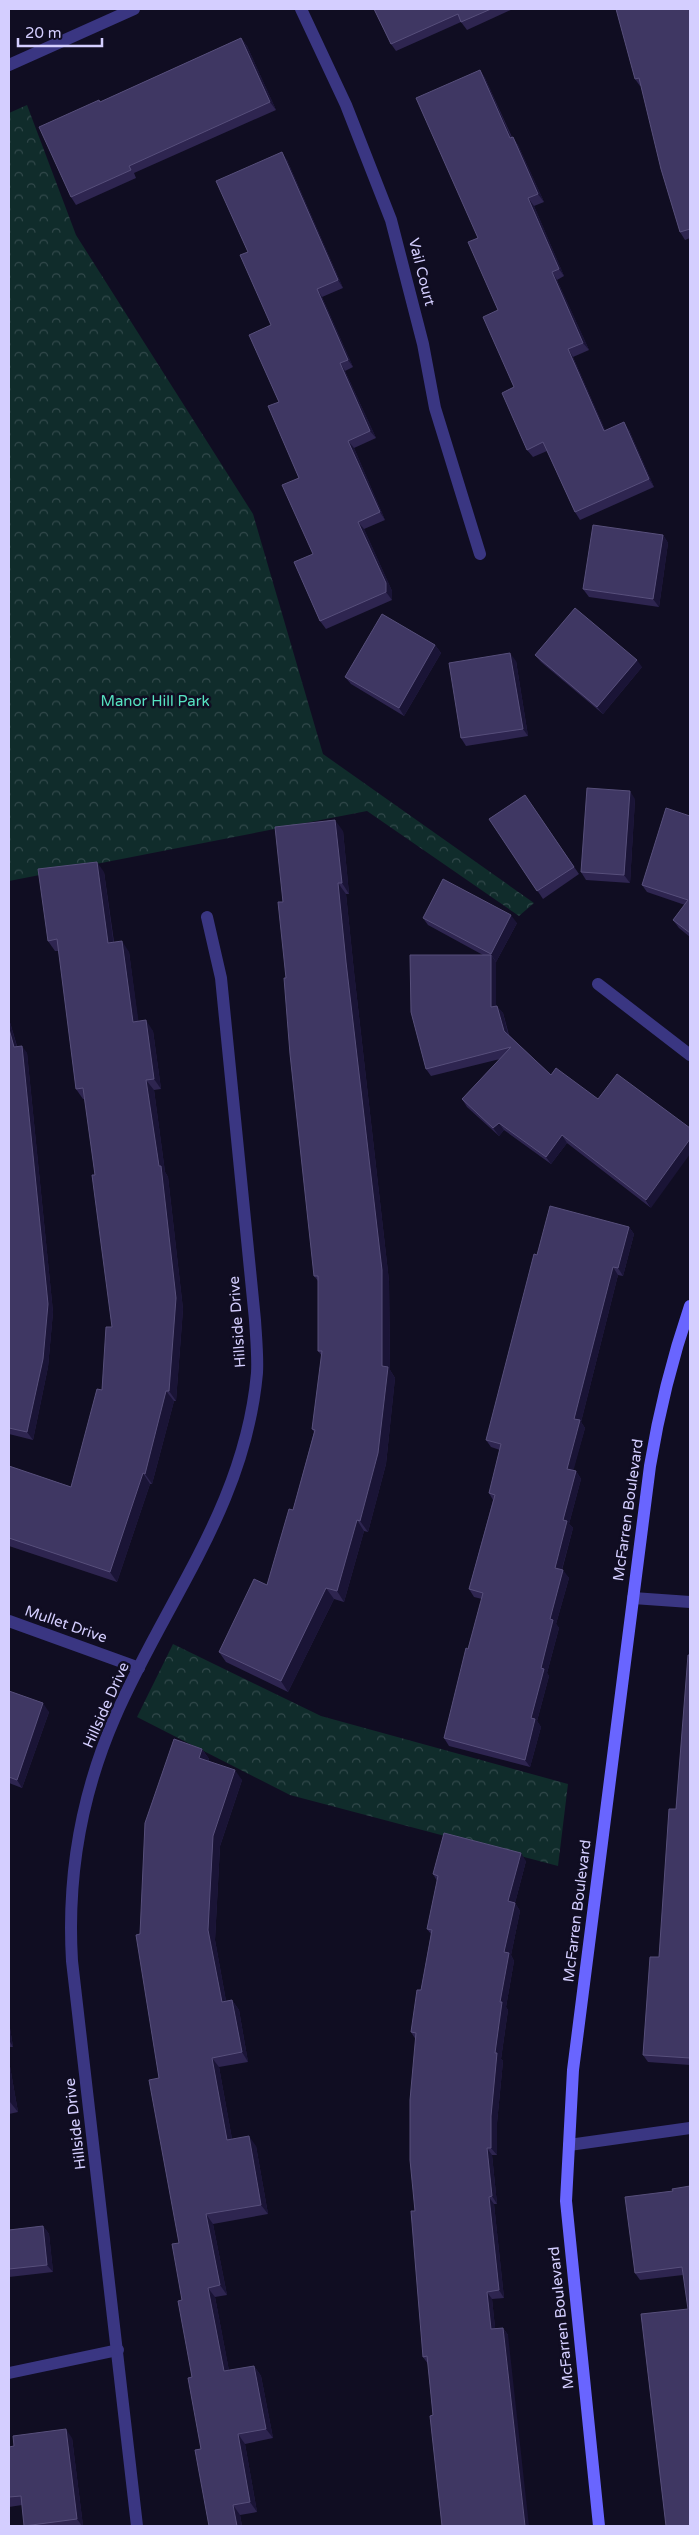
<svg xmlns="http://www.w3.org/2000/svg" width="699" height="2535" font-family="'Varela Round',sans-serif">
<style>
.park{fill:url(#park-crowns)}
.lines{fill:none;stroke-linecap:round;stroke-linejoin:round}
.street{stroke:#3a3682;stroke-width:12}
.secondary{stroke:#6965ff;stroke-width:12}
.wall{fill:#2e2550}
.shaded-wall{fill:#1a1436}
.building{fill:#3f3763;stroke:#574f7b}
.labels{text-anchor:middle;stroke-width:5;stroke-linejoin:round;paint-order:stroke}
.street-label{font-size:15px;fill:#d4ceff;stroke:#100d22}
.park-label{font-size:15px;fill:#56e2c0;stroke:#100d22}
</style>
<defs>
<pattern id="park-crowns" width="20" height="18" patternUnits="userSpaceOnUse" patternTransform="scale(1.25)"><rect width="20" height="18" fill="#102c2b"/><path d="M2 6a3 3 0 1 1 6 0M12 15a3 3 0 1 1 6 0" fill="none" stroke="#32494b"/></pattern>
</defs>
<rect width="100%" height="100%" fill="#100d22"/>
<g class="park">
<path d="M27 105 76 235 253 514 323 754 534 903 519 916 367 811 9 881V113Z"/>
<path d="M173 1644 321 1716 568 1784 558 1866 290 1795 137 1717Z"/>
</g>
<g class="lines">
<g class="street">
<path d="M301 9 346 105 391 220 423 344 435 408 480 554"/>
<path d="M9 65 134 9"/>
<path d="M598 984 690 1055"/>
<path d="M633 1598 690 1602"/>
<path d="M9 1621 139 1668"/>
<path d="M569 2145 690 2128"/>
<path d="M9 2373 118 2350"/>
<path d="M137 2526 72 1961C67 1877 81 1795 115 1717 166 1600 245 1506 257 1373 258 1356 256 1337 255 1320L221 978 207 917"/>
</g>
<path class="secondary" d="M599 2526 566 2201 573 2070 650 1466C659 1411 672 1359 690 1306"/>
</g>
<g class="wall">
<path d="M374 9H513L467 30 461 22 396 51 391 44Z"/>
<path d="M690 9V238L685 240 680 232 641 86H640L635 79Z"/>
<path d="M241 38 247 46 276 110 134 173 136 178 76 205 71 197 99 100 100 102Z"/>
<path d="M480 70 485 78 512 137 518 145 544 202 534 206 564 276 557 280 589 350 573 357 605 430H629L654 487 580 520 575 512 547 451 533 457 527 450 498 310 478 238Z"/>
<path d="M287 160 343 288 322 297 353 367 345 371 376 438 354 448 385 520 364 529 392 591V600L326 629 320 621 313 554 299 478 279 402 271 325 248 252Z"/>
<path d="M663 535 668 543 659 607 589 597 583 589Z"/>
<path d="M435 645 441 653 404 716 351 684 345 677Z"/>
<path d="M535 655 642 667 603 714 541 662Z"/>
<path d="M516 661 528 736 466 746 461 738Z"/>
<path d="M525 795 579 874 543 899 489 819Z"/>
<path d="M635 799 630 883 586 880 581 872Z"/>
<path d="M690 816V937L679 928 673 920 685 905 647 892 642 885Z"/>
<path d="M343 831 349 894H346L354 972 389 1281 390 1370 395 1378 386 1464 368 1532 364 1531 344 1602 334 1599 288 1692 226 1662 219 1652 267 1585 293 1510 314 1432 312 1429 322 1356 318 1351V1281L314 1276 286 978 283 902Z"/>
<path d="M104 872 114 942 129 952 138 1021 153 1031 161 1089 154 1090 165 1172 168 1177 183 1309 176 1401H174L152 1484H150L117 1582 9 1546V1466L71 1487 102 1390 112 1327 95 1175 85 1099H83L76 1089 59 951H55L48 941Z"/>
<path d="M423 918 517 923 496 962V961V1006L503 1013 509 1035 551 1075 556 1068 651 1208 567 1143 551 1164 504 1130 499 1136 467 1107 462 1099 500 1059 431 1076 426 1069 483 955 428 925Z"/>
<path d="M9 1019 17 1046 27 1053 53 1312 48 1367 33 1440 9 1434Z"/>
<path d="M629 1227 634 1234 623 1276 618 1275 581 1422 585 1428 573 1470 576 1471 581 1479 569 1524 573 1528 562 1570 569 1578 556 1624 559 1628 547 1673 549 1676 537 1721 541 1727 530 1767 449 1746 444 1738 482 1599 474 1597 469 1589 493 1500 489 1493 500 1450 491 1447 486 1440 537 1255Z"/>
<path d="M690 1655V2065L648 2062 643 2055 659 1957 676 1809Z"/>
<path d="M9 1691 49 1712 22 1788 9 1783Z"/>
<path d="M202 1749 209 1759V1761L242 1780 220 1846 215 1940 226 2001 232 2000 239 2010 248 2062 219 2067 232 2139 256 2146 268 2214 213 2224 227 2295 215 2297 229 2371 254 2366 261 2376 273 2438 245 2444 257 2512 240 2515 242 2526H209L201 2449 182 2300 179 2243 159 2078 140 1934Z"/>
<path d="M526 1861 515 1903 520 1911 511 1955 514 1961 506 2007 508 2010 501 2059 503 2061 497 2123V2155H492L497 2204H494L504 2298 492 2299 495 2328H503L508 2335 433 2415 428 2364 423 2357 415 2211 416 2040 411 2032 421 1990 431 1934 427 1929 437 1881 433 1874Z"/>
<path d="M9 2022 13 2047H9Z"/>
<path d="M9 2061 18 2112 9 2114Z"/>
<path d="M673 2191 683 2275 640 2280 635 2273Z"/>
<path d="M43 2226 49 2234 53 2272 9 2277V2230Z"/>
<path d="M72 2438 83 2526H25L22 2505 9 2507V2447Z"/>
</g>
<g class="shaded-wall">
<path d="M241 38 247 46 276 110 270 102Z"/>
<path d="M480 70 485 78 515 146 510 138Z"/>
<path d="M513 137 518 145 544 202 538 194Z"/>
<path d="M282 152 287 160 343 288 338 280Z"/>
<path d="M528 198 534 206 564 276 559 269Z"/>
<path d="M552 272 557 280 589 350 583 343Z"/>
<path d="M317 289 322 297 353 367 348 360Z"/>
<path d="M568 349 573 357 609 439 604 431Z"/>
<path d="M340 363 345 371 376 438 370 431Z"/>
<path d="M624 422 629 430 654 487 649 479Z"/>
<path d="M348 441 354 448 385 520 380 512Z"/>
<path d="M358 522 364 529 392 591V600L386 592Z"/>
<path d="M663 535 668 543 659 607 653 599Z"/>
<path d="M435 645 441 653 404 716 399 708Z"/>
<path d="M510 653 516 661 528 736 523 729Z"/>
<path d="M637 660 642 667 603 714 597 707Z"/>
<path d="M630 791 635 799 630 883 624 875Z"/>
<path d="M335 820 343 831 349 894 342 883Z"/>
<path d="M97 862 104 872 115 953 108 943Z"/>
<path d="M338 883 346 894 354 972 389 1281 390 1370 395 1378 386 1464 368 1532 360 1521 382 1366 346 962Z"/>
<path d="M511 915 517 923 496 962 491 954Z"/>
<path d="M122 941 129 952 140 1032 133 1022Z"/>
<path d="M491 955 496 962V1015L491 1007Z"/>
<path d="M497 1006 503 1013 509 1038 504 1031Z"/>
<path d="M9 1019 19 1054 14 1047 9 1029Z"/>
<path d="M146 1020 153 1031 161 1089 154 1079Z"/>
<path d="M22 1046 27 1053 53 1312 48 1367 33 1440 27 1432Z"/>
<path d="M146 1080 154 1090 165 1172 168 1177 183 1309 176 1401 169 1391 159 1166Z"/>
<path d="M499 1123 504 1130 499 1136 493 1128Z"/>
<path d="M562 1135 567 1143 551 1164 546 1157Z"/>
<path d="M690 1139V1154L651 1208 646 1200Z"/>
<path d="M629 1227 634 1234 623 1276 618 1268Z"/>
<path d="M613 1267 618 1275 581 1422 585 1428 572 1476 567 1469 574 1419Z"/>
<path d="M166 1391 174 1401 152 1484 145 1474Z"/>
<path d="M576 1471 581 1479 569 1524 573 1528 560 1576 555 1568 563 1520Z"/>
<path d="M143 1473 150 1484 117 1582 110 1572Z"/>
<path d="M357 1520 364 1531 344 1602 337 1591Z"/>
<path d="M563 1570 569 1578 556 1624 559 1628 547 1673 549 1676 537 1721 541 1727 530 1767 525 1760 531 1718 550 1619Z"/>
<path d="M326 1588 334 1599 288 1692 281 1681Z"/>
<path d="M43 1703 49 1712 22 1788 17 1780Z"/>
<path d="M202 1749 209 1759 206 1768 199 1758Z"/>
<path d="M235 1770 242 1780 220 1846 215 1940 228 2012 222 2002 208 1930 213 1836Z"/>
<path d="M521 1853 526 1861 515 1903 520 1911 511 1955 514 1961 506 2007 508 2010 501 2059 503 2061 497 2123V2155L491 2148V2116L495 2053 500 2002 508 1901Z"/>
<path d="M232 2000 239 2010 248 2062 242 2052Z"/>
<path d="M9 2022 13 2047 9 2040Z"/>
<path d="M212 2058 219 2067 234 2150 227 2140Z"/>
<path d="M9 2061 18 2112 10 2102 9 2093Z"/>
<path d="M249 2136 256 2146 268 2214 261 2205Z"/>
<path d="M487 2148 492 2155 497 2204 492 2196Z"/>
<path d="M489 2197 494 2204 504 2298 499 2290Z"/>
<path d="M206 2214 213 2224 227 2295 220 2285Z"/>
<path d="M43 2226 49 2234 53 2272 47 2265Z"/>
<path d="M208 2288 215 2297 231 2381 224 2371Z"/>
<path d="M487 2292 492 2299 496 2336 491 2329Z"/>
<path d="M503 2328 508 2335 529 2526H525Z"/>
<path d="M254 2366 261 2376 273 2438 266 2429Z"/>
<path d="M66 2429 72 2438 83 2526H82L77 2519Z"/>
<path d="M238 2434 245 2444 257 2512 250 2502Z"/>
<path d="M233 2505 240 2515 242 2526H237Z"/>
</g>
<g class="building">
<path d="M374 9H491L461 22 458 14 391 44Z"/>
<path d="M616 9H690V229L680 232 661 169 639 78 635 79Z"/>
<path d="M241 38 270 102 129 166 131 170 71 197 39 127 99 100 100 102Z"/>
<path d="M480 70 510 138 513 137 538 194 528 198 559 269 552 272 583 343 568 349 604 431 624 422 649 479 575 512 543 442 527 450 502 393 514 387 483 317 498 310 468 242 478 238 416 98Z"/>
<path d="M282 152 338 280 317 289 348 360 340 363 370 431 348 441 380 512 358 522 386 583V592L320 621 294 562 313 554 282 485 299 478 268 406 279 402 249 335 271 325 240 255 248 252 216 181Z"/>
<path d="M593 525 663 535 653 599 583 589Z"/>
<path d="M575 608 637 660 597 707 535 655Z"/>
<path d="M382 614 435 645 399 708 345 677Z"/>
<path d="M510 653 523 729 461 738 449 663Z"/>
<path d="M587 788 630 791 624 875 581 872Z"/>
<path d="M525 795 574 867 537 891 489 819Z"/>
<path d="M666 808 690 816V933L673 920 688 900 642 885Z"/>
<path d="M335 820 342 883H338L346 962 382 1270V1366L388 1367 378 1453 360 1521 357 1520 337 1591 326 1588 281 1681 219 1652 254 1579 267 1585 289 1509 293 1510 315 1430 312 1429 322 1351H318V1276H314L290 1054 284 978H286L278 902H283L275 827Z"/>
<path d="M97 862 108 943 122 941 133 1022 146 1020 154 1079 146 1080 159 1166H161L176 1298 169 1391H166L145 1474 143 1473 110 1572 9 1538V1466L71 1487 97 1389 102 1390 106 1327H112L92 1175H95L83 1088 76 1089 57 939 48 941 38 869Z"/>
<path d="M443 879 511 915 491 954 423 918Z"/>
<path d="M410 955H491V1007L497 1006 504 1031 551 1075 556 1068 598 1099 617 1074 690 1128V1139L646 1200 562 1135 546 1157 499 1123 493 1128 462 1099 511 1047 426 1069 411 1012Z"/>
<path d="M9 1029 14 1047 22 1046 48 1304 43 1359 27 1432 9 1428Z"/>
<path d="M550 1206 629 1227 618 1268 613 1267 574 1419 580 1420 567 1469 576 1471 563 1520 567 1521 555 1568 563 1570 550 1619 553 1620 541 1668 544 1669 531 1718 535 1719 525 1760 444 1738 466 1648 468 1649 483 1593 469 1589 495 1495 489 1493 501 1444 486 1440 534 1254 537 1255Z"/>
<path d="M688 1655H690V2058L643 2055 650 1957H659L669 1809H676Z"/>
<path d="M9 1691 43 1703 17 1780 9 1777Z"/>
<path d="M174 1739 202 1749 199 1758 235 1770 213 1836 208 1930 222 2002 232 2000 242 2052 212 2058 227 2140 249 2136 261 2205 206 2214 220 2285 208 2288 224 2371 254 2366 266 2429 238 2434 250 2502 233 2505 237 2526H209L195 2450 201 2449 188 2378 192 2377 178 2301 182 2300 172 2244 179 2243 149 2080 159 2078 136 1935 140 1934 145 1823Z"/>
<path d="M444 1833 521 1853 508 1901 515 1903 504 1952 509 1953 500 2002H502L495 2053H497L491 2116V2148H487L492 2196 489 2197 499 2290 487 2292 491 2329 503 2328 525 2526H442L430 2416 433 2415 427 2356 423 2357 411 2211H415L410 2160V2100L416 2033 411 2032 417 1990H421L432 1930 427 1929 438 1876 433 1874Z"/>
<path d="M690 2186V2526H666L641 2314 688 2309 682 2267 635 2273 625 2197 673 2191 672 2189Z"/>
<path d="M43 2226 47 2265 9 2269V2230Z"/>
<path d="M66 2429 77 2519 24 2526 21 2496 9 2497V2447L14 2446 13 2436Z"/>
</g>
<g class="labels">
<g class="street-label">
<text transform="translate(422 272) rotate(76)" y="5">Vail Court</text>
<text transform="translate(237 1322) rotate(-94)" y="5">Hillside Drive</text>
<text transform="translate(628 1510) rotate(-82)" y="5">McFarren Boulevard</text>
<text transform="translate(66 1624) rotate(19)" y="5">Mullet Drive</text>
<text transform="translate(106 1705) rotate(-66)" y="5">Hillside Drive</text>
<text transform="translate(577 1911) rotate(-83)" y="5">McFarren Boulevard</text>
<text transform="translate(75 2124) rotate(-97)" y="5">Hillside Drive</text>
<text transform="translate(561 2318) rotate(-96)" y="5">McFarren Boulevard</text>
</g>
<g class="park-label">
<text x="155" y="706">Manor Hill Park</text>
</g>
</g>
<rect width="699" height="2535" fill="none" stroke="#d4ceff" stroke-width="20"/>
<path d="M18 38v8h84v-8" fill="none" stroke="#d4ceff" stroke-width="2.5"/>
<text x="25" y="38" font-size="15" fill="#d4ceff" stroke="#100d22" stroke-width="4" paint-order="stroke">20 m</text>
</svg>
